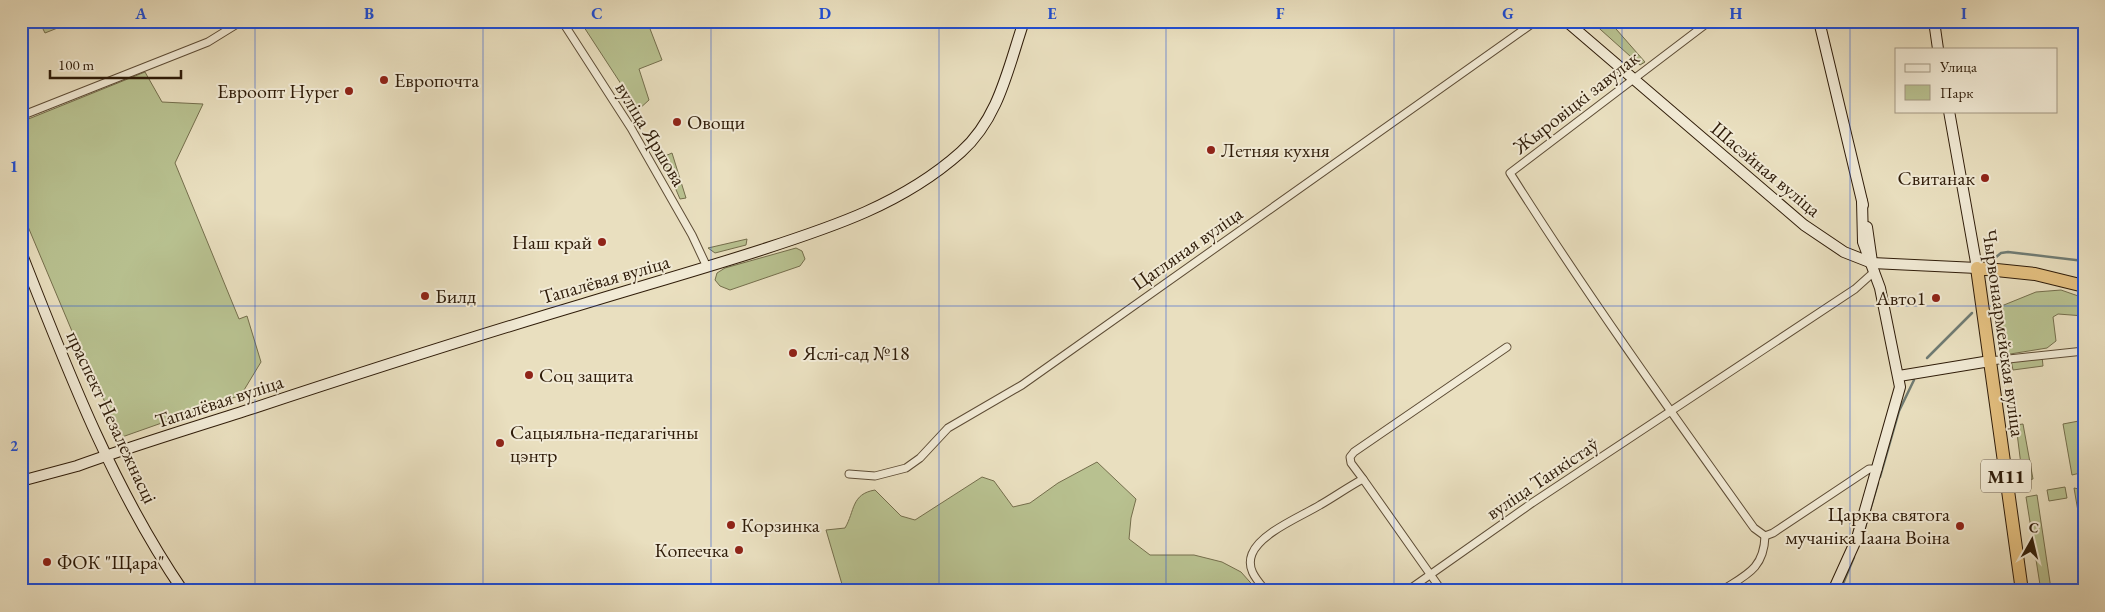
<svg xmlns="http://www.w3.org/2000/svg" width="2105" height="612" font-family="'EB Garamond',serif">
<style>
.green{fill:#b8c190;stroke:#746e4c}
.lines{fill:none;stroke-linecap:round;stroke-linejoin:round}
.stream{stroke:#6f7b73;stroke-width:2.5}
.street-casing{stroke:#5e4d36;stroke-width:9}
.secondary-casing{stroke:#2f1c09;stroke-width:12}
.highway-casing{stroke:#2f1c09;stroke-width:14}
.street{stroke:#f1ead5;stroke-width:7}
.secondary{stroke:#f1ead5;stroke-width:10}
.highway{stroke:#e4c080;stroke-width:12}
.grid{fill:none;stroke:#1d4ed8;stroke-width:1;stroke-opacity:0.55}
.poi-dot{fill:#8f2418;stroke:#f1ead5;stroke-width:2}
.labels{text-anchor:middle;stroke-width:4;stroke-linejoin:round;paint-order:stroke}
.shield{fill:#f1ead5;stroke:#695a46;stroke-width:1}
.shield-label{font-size:19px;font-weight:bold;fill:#2f1c09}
.poi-label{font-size:20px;fill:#2f1c09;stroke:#f1ead5;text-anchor:start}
.street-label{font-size:20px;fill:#2f1c09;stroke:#f1ead5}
.neatline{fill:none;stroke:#1d4ed8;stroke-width:2}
.grid-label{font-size:16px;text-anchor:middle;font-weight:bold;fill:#1d4ed8}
</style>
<rect width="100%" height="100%" fill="#e9dfbf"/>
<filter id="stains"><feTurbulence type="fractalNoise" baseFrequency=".004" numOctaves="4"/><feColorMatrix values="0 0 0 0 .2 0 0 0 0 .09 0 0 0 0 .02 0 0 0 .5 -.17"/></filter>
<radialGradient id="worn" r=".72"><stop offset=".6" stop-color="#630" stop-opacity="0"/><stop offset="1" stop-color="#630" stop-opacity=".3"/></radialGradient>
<g class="green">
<path d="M39 21H75L45 33Z"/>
<path d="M580 21H647L662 60 639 69 649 100 638 110Z"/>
<path d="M1591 21H1609L1645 62 1640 65Z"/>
<path d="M145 72 162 102 203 104 175 163 239 319 247 316 261 362 241 395 122 437 82 355 21 210V122Z"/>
<path d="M672 153 686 198 680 199 665 164V156Z"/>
<path d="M747 239 746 245 715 253 708 248Z"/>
<path d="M796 248 802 251 805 259 800 266 730 290 720 286 715 280 717 273 725 268Z"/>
<path d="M2061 290 2084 298V316L2058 314 2053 317 2056 341 2047 348 2004 355 1997 315 1999 307 2036 292Z"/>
<path d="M2042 356 2043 366 2013 370 2011 360Z"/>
<path d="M2084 420V472L2072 475 2063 424Z"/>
<path d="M2023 424 2033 479 2023 481 2016 425Z"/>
<path d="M1097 462 1136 499 1131 518 1129 539 1150 555H1194L1222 562 1241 572 1258 591H844L826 530 845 528C855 511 851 494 875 490L901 516 915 520 982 477 994 481 1013 507 1030 503 1058 483Z"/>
<path d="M2065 487 2067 498 2049 501 2047 490Z"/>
<path d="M2074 488 2084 490V546Z"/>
<path d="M2037 495 2051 589 2041 591 2026 497Z"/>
</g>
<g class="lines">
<g class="stream">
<path d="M1995 258 2001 253 2008 252 2084 261"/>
<path d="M1927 358 1972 313"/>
<path d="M1880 477 1899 411 1914 380"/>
<path d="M1863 534 1878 483"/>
<path d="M1840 591 1854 557"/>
</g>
<g class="street-casing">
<g id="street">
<path d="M562 21 631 128 692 235 707 267"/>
<path d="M1710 21 1510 173C1587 295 1671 412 1754 528L1765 536 1773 533 1869 469H1878"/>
<path d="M21 116 208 42 242 21"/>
<path d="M1990 361 2084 351"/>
<path d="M849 474 875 476 906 468 920 458 948 428 1022 385 1536 21"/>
<path d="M1363 479 1351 463 1350 457 1354 452 1507 347"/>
<path d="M1266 591C1257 580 1246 569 1252 554 1260 533 1302 516 1320 505 1334 497 1348 487 1363 479L1442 591"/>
<path d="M1407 591 1532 503 1855 289 1875 271"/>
<path d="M1721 591C1746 575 1764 569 1765 536"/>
</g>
</g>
<g class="secondary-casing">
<g id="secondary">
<path d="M1566 21 1804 225 1844 252 1872 263 1977 268 1949 111"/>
<path d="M1819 21 1863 205"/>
<path d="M1934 21 1938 49"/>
<path d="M1867 227 1872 262"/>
<path d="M21 252C67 369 112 487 183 591"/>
<path d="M1899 376 1990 361"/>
<path d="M21 481 77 466C135 445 195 427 254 408 363 372 472 337 583 304 642 286 702 269 761 250 832 227 903 204 961 152 999 118 1008 68 1024 21"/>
<path d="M1833 591 1857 538 1900 387 1880 288 1863 242 1862 201"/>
</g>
</g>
<g class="highway-casing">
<path id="highway" d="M2022 591 1977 268 2035 274 2084 286"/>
</g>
<use href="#street" class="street"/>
<use href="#secondary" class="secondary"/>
<use href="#highway" class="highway"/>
</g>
<path class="grid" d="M255 21V591M483 21V591M711 21V591M939 21V591M1166 21V591M1394 21V591M1622 21V591M1850 21V591M21 306H2084"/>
<g class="poi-dot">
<circle cx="384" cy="80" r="5"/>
<circle cx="349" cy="91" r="5"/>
<circle cx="677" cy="122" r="5"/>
<circle cx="1211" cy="150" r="5"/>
<circle cx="1985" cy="178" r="5"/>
<circle cx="602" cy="242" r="5"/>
<circle cx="425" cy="296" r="5"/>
<circle cx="1936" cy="298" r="5"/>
<circle cx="793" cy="353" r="5"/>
<circle cx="529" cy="375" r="5"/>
<circle cx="500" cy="443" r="5"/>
<circle cx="731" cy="525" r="5"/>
<circle cx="1960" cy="526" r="5"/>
<circle cx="739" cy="550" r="5"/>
<circle cx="47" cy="562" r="5"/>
</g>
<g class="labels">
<rect class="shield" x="1981" y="459.5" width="50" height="33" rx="4"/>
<g class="shield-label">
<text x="2006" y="483">М11</text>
</g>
<g class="poi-label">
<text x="394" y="87">Европочта</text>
<text x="339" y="98" text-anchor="end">Евроопт Hyper</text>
<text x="687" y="129">Овощи</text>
<text x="1221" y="157">Летняя кухня</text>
<text x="1975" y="185" text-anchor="end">Свитанак</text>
<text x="592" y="249" text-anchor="end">Наш край</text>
<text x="435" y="303">Билд</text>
<text x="1926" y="305" text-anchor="end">Авто1</text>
<text x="803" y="360">Яслі-сад №18</text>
<text x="539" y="382">Соц защита</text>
<text x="510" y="439">Сацыяльна-педагагічны<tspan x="510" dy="23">цэнтр</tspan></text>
<text x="1950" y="521" text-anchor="end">Царква святога<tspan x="1950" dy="23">мучаніка Іаана Воіна</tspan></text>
<text x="741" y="532">Корзинка</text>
<text x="729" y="557" text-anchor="end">Копеечка</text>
<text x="57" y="569">ФОК "Щара"</text>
</g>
<g class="street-label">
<text transform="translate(1576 102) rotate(-38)" y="7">Жыровіцкі завулак</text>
<text transform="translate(651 134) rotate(59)" y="7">вуліца Яршова</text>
<text transform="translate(1766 169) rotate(40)" y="7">Шасэйная вуліца</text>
<text transform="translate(1187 248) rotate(-35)" y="7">Цагляная вуліца</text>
<text transform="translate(605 279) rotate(-16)" y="7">Тапалёвая вуліца</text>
<text transform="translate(2004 333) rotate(82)" y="7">Чырвонаармейская вуліца</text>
<text transform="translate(219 401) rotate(-18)" y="7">Тапалёвая вуліца</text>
<text transform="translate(112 417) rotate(65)" y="7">праспект Незалежнасці</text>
<text transform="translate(1542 478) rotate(-34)" y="7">вуліца Танкістаў</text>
</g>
</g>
<rect width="2105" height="612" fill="none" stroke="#e9dfbf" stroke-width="55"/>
<rect x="1895" y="48" width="162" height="65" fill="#f1ead5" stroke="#a39883"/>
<rect x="1905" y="64" width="25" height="8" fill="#f1ead5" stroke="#a39883"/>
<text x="1940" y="72" font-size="15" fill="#2f1c09">Улица</text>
<rect x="1905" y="85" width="25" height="15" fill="#b8c190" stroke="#a39883"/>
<text x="1940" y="98" font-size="15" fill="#2f1c09">Парк</text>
<g transform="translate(2032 540) rotate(8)" stroke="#f1ead5" stroke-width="4" paint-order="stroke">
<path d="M0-4L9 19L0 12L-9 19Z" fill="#2f1c09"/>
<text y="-8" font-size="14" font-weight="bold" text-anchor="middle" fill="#2f1c09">С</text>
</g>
<path d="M50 70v8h131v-8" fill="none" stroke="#2f1c09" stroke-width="2.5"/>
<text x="58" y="70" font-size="15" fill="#2f1c09" stroke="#f1ead5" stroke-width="4" paint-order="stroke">100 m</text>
<rect x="28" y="28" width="2050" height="556" class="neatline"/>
<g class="grid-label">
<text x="141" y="19">A</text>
<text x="369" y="19">B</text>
<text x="597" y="19">C</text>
<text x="825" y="19">D</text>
<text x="1052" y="19">E</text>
<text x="1280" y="19">F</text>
<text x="1508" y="19">G</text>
<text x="1736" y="19">H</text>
<text x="1964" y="19">I</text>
<text x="14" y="172">1</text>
<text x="14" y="451">2</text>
</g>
<rect width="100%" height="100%" filter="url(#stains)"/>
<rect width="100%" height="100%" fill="url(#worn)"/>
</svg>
